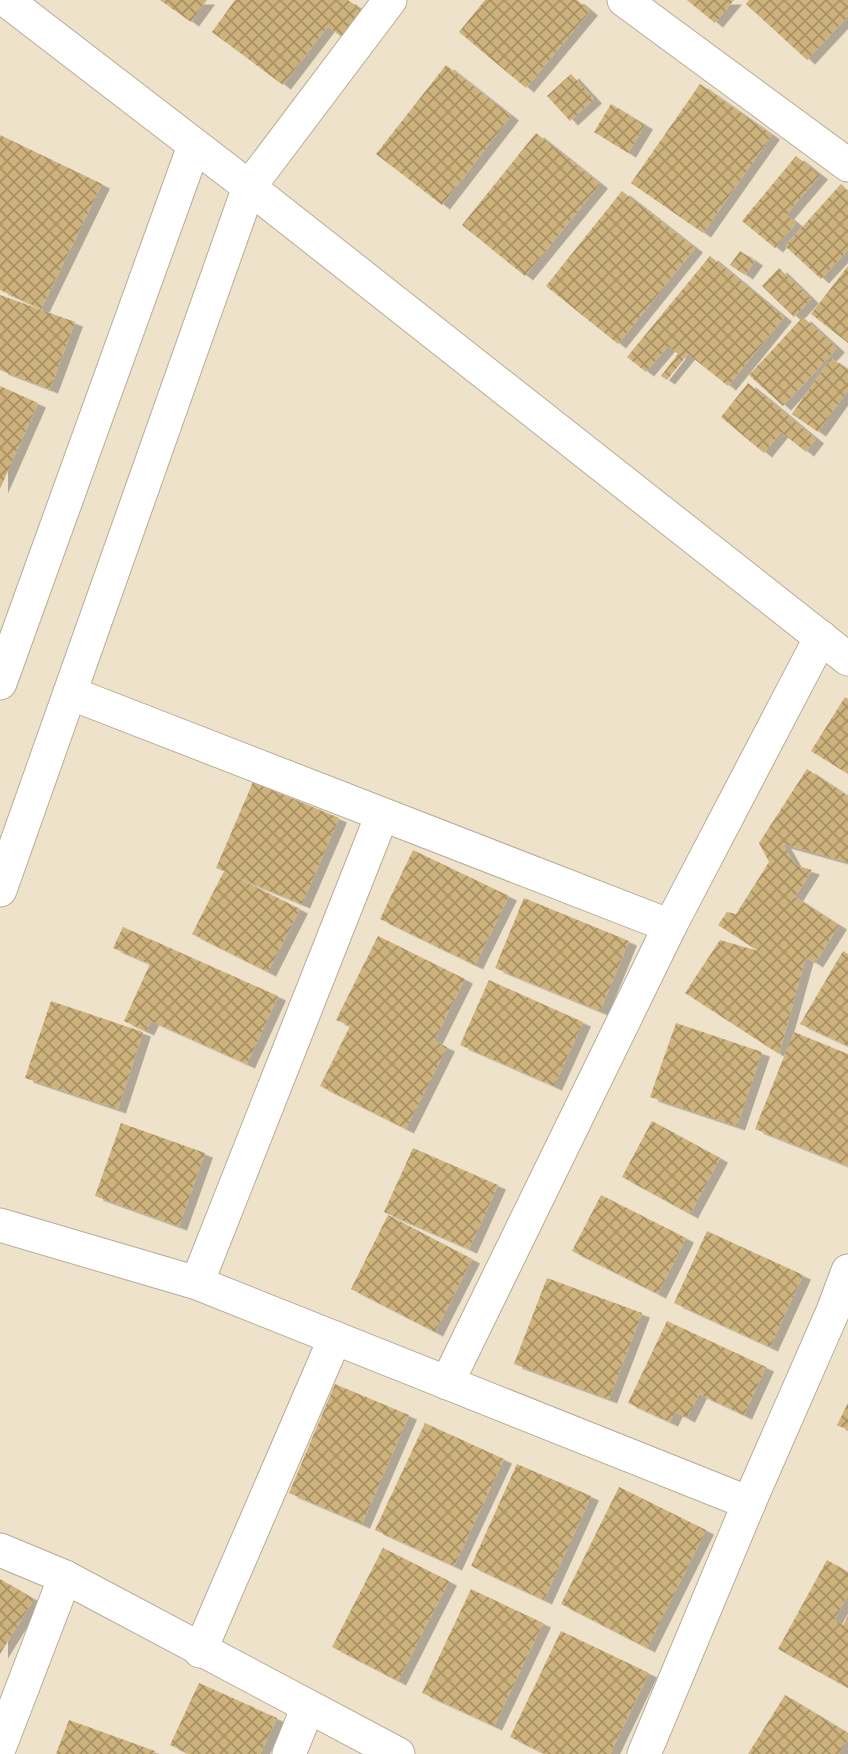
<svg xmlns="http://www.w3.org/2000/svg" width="848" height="1754" font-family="'DejaVu Sans',sans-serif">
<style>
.building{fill:url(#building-cross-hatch);filter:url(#shadow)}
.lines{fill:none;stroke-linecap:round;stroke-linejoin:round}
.street-casing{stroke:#b8ac96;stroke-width:35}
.street{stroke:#fff;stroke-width:33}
</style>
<defs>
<pattern id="building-cross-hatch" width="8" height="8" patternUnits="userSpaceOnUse" patternTransform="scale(1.75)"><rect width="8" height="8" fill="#ceb27c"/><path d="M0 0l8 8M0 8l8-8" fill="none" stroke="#a89165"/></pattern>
<filter id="shadow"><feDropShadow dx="8" dy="4.5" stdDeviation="0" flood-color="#0004"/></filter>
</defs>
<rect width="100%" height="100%" fill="#eee2cb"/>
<g class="building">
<path d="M160 0H207L191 22Z"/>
<path d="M235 0H348L365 13 345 40 328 26 283 85 212 32Z"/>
<path d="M485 0H577L590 11 526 88 459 32Z"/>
<path d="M687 0H734L715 23Z"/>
<path d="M749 0H848V16L807 60 746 4Z"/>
<path d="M446 65 511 116 442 205 376 154Z"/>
<path d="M571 74 594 99 570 121 547 96Z"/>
<path d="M700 84 772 135 703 233 631 183Z"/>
<path d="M611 104 645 125 628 153 594 132Z"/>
<path d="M536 133 600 184 525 276 462 225Z"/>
<path d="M0 135 102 184 41 309 0 290Z"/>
<path d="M796 156 820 175 786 215 796 223 775 248 742 221Z"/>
<path d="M841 184 848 191V250L821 279 785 246Z"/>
<path d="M622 191 695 248 618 344 546 286Z"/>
<path d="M740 251 755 261 745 275 730 265Z"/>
<path d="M710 256 784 317 728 386 688 354 667 380 661 376 678 354 668 346 646 372 627 357Z"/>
<path d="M848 266V343L811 314Z"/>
<path d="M779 268 811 299 794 317 762 286Z"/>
<path d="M0 295 75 322 50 389 0 370Z"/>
<path d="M803 317 837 348 783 406 749 375Z"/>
<path d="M831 358 848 370V390L818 432 792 414Z"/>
<path d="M748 383 816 439 806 452 781 432 764 453 721 417Z"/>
<path d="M0 386 38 403 0 489Z"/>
<path d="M845 697 848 699V774L811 751Z"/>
<path d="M807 769 848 796V862L783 844 795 865 812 870 795 897 839 925 815 963 806 957 779 1054 685 993 720 940 758 951 718 925 727 912 736 914 769 862 759 843Z"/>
<path d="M253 782 339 818 302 904 234 876 300 909 268 972 192 934 224 871 216 868Z"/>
<path d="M413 850 509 896 475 965 380 919Z"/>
<path d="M524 898 629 941 600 1011 495 968Z"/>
<path d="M123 927 278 996 247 1064 151 1021 146 1031 124 1021 150 964 113 948Z"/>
<path d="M378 936 465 979 434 1041 447 1047 406 1129 320 1086 350 1026 336 1020Z"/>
<path d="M843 951 848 954V1046L800 1024Z"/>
<path d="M489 980 583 1022 554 1086 460 1045Z"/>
<path d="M51 1001 143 1032 118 1109 25 1078Z"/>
<path d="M676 1023 762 1052 737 1126 650 1097Z"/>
<path d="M794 1032 848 1054V1166L755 1129Z"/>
<path d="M652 1121 720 1158 690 1214 622 1177Z"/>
<path d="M121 1123 205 1153 179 1226 95 1196Z"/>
<path d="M413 1148 498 1185 469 1249 384 1212Z"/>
<path d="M601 1195 686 1238 658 1294 572 1251Z"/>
<path d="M388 1215 472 1259 435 1332 351 1289Z"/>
<path d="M707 1231 803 1275 770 1347 674 1303Z"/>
<path d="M547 1278 642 1313 609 1399 514 1364Z"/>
<path d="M667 1321 766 1367 744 1415 699 1394 687 1418 675 1412 670 1422 628 1403Z"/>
<path d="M335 1384 409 1415 362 1524 289 1493Z"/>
<path d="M848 1403V1430L837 1425Z"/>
<path d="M425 1423 504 1459 454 1566 375 1530Z"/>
<path d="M517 1464 591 1496 544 1600 471 1566Z"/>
<path d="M619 1487 706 1530 647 1648 561 1604Z"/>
<path d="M383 1548 449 1581 398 1681 332 1647Z"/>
<path d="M827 1560 848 1572V1595L834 1620 843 1625 848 1616V1688L778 1649Z"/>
<path d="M0 1579 34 1599 0 1654Z"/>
<path d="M471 1589 543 1623 494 1726 422 1693Z"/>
<path d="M561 1631 649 1673 610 1754H545L510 1737Z"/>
<path d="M199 1683 277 1718 260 1754H189L170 1745Z"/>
<path d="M785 1695 848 1733V1739L839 1754H748Z"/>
<path d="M69 1720 155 1751 153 1754H56Z"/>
</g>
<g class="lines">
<g class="street-casing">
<g id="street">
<path d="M6 0 249 187 848 659"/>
<path d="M624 0 848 165"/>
<path d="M0 683 194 146"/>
<path d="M70 693 670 926"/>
<path d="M0 890 249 187 390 0"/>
<path d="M0 1225 197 1283 749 1503"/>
<path d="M197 1283 382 815"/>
<path d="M447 1383 670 926 821 637"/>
<path d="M0 1550 65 1577 398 1754"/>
<path d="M200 1651 335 1338"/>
<path d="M0 1746 65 1577"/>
<path d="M289 1754 308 1707"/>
<path d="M644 1754 749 1503 833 1311 848 1271"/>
</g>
</g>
<use href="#street" class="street"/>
</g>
</svg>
